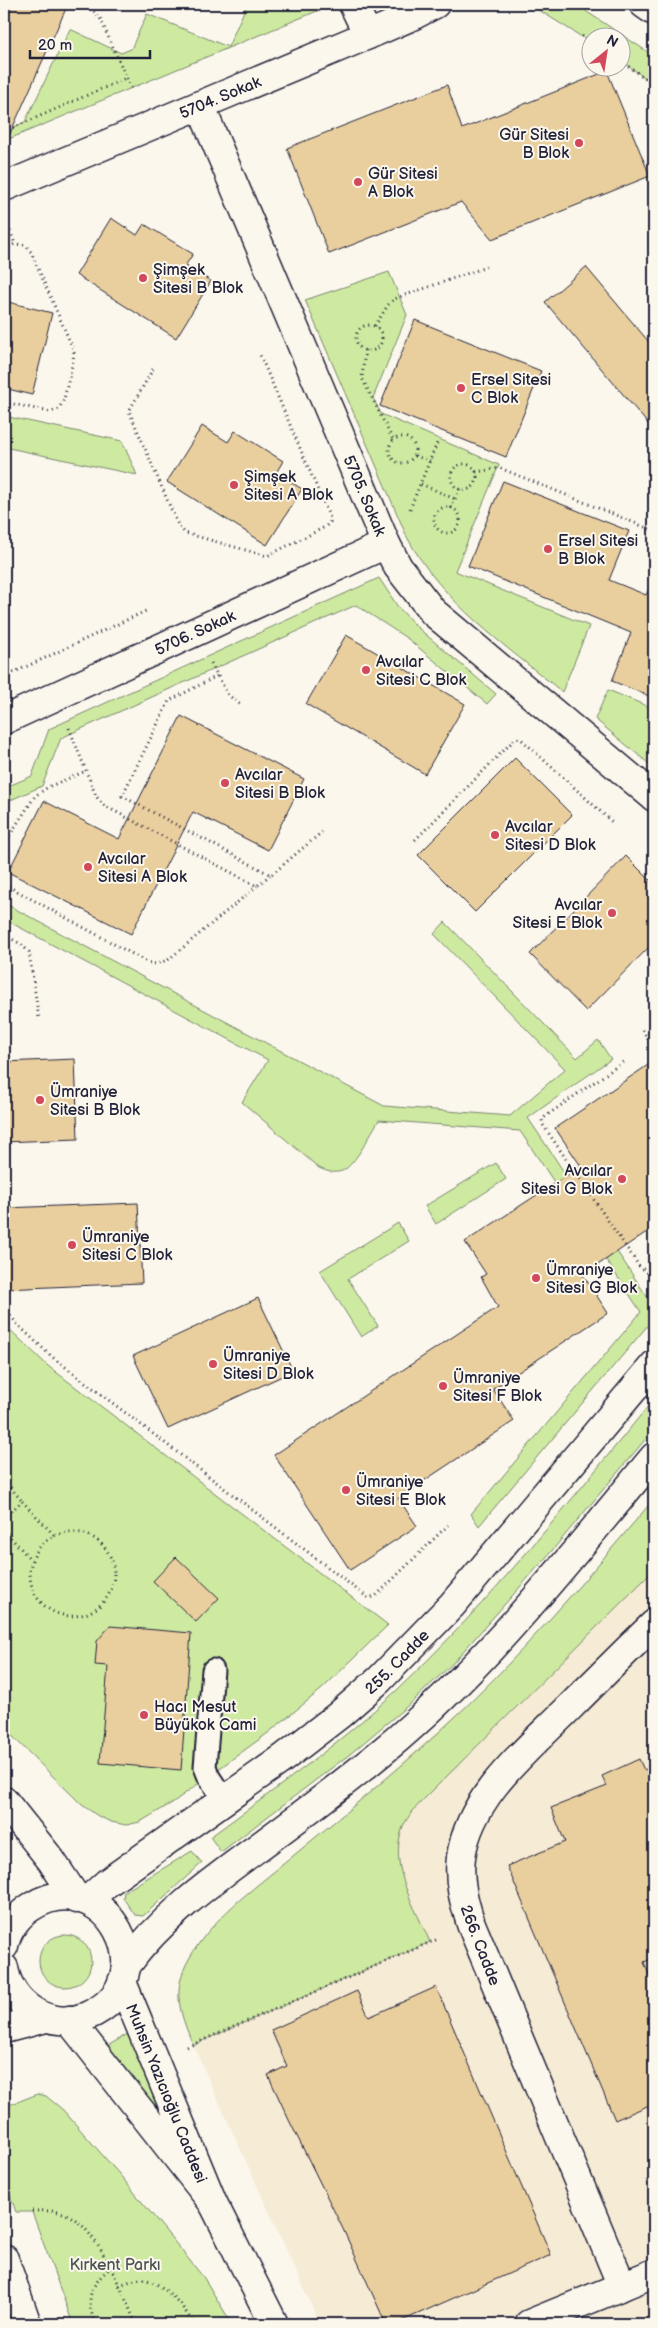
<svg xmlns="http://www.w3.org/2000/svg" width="658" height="2328" font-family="'Balsamiq Sans',sans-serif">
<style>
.built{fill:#f6ebd5}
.green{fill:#ceeaa1;stroke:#78866e}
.building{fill:#eacf9e;stroke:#22223b}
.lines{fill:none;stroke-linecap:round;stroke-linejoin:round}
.lane-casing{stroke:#22223b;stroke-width:25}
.street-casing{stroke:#22223b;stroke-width:31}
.secondary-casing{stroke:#22223b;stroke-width:31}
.path{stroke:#22223b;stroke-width:3;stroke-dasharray:1 4;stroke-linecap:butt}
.lane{stroke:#fbf7ec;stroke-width:21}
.street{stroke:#fbf7ec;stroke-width:28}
.secondary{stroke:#fbf7ec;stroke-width:28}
.poi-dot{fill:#d1495b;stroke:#fbf7ec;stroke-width:2}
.labels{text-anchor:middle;stroke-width:4;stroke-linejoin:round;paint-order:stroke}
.street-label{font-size:16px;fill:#22223b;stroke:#fbf7ec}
.poi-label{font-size:16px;fill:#22223b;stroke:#fbf7ec;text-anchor:start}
.park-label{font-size:16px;fill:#4d5454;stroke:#fbf7ec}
</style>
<rect width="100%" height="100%" fill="#fbf7ec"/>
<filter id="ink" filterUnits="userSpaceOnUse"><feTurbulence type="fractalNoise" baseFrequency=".02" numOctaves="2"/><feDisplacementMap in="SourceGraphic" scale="10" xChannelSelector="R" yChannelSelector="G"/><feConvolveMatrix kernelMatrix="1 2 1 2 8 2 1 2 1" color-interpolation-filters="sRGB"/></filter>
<g filter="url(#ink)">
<path class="built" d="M654 1499V2324H320L193 2045 182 2017 178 1998 179 1982 189 1959 204 1937 228 1911 367 1794 483 1691 543 1629Z"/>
<g class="green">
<path d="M247 4H319L322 9 4 141V124L12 128 25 122 70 29 121 53 131 49 147 14 228 47Z"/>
<path d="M549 4H575L654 56V84L621 61 620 38H590V42L537 9Z"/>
<path d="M389 272 407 315 373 398 381 414 499 465 455 571 589 626 562 692C504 644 443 604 407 537L305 300Z"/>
<path d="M4 416 122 441 137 475 4 447Z"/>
<path d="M379 578 398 607 418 628 496 694 487 704 408 639 356 605 61 738 42 786 4 803V788L32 776 49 729Z"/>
<path d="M608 690 654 709V768L595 719Z"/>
<path d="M4 903 384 1106 510 1116 565 1069 434 934 445 922 577 1058 598 1040 611 1059 528 1118 650 1301 654 1297V1318L479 1526 471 1514 641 1312 520 1131 379 1120C371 1132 355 1166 342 1171 333 1174 326 1171 319 1168L242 1102 268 1060 4 919Z"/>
<path d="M496 1163 506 1179 436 1224 425 1206Z"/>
<path d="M398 1223 409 1241 348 1279 378 1326 361 1337 320 1271Z"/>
<path d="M4 1324 48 1366 388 1625 322 1689 268 1733 172 1803 140 1822 126 1825 111 1822 98 1816 82 1805 4 1728Z"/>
<path d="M654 1399V1429L550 1553 452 1664 412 1702 350 1754 221 1852 210 1837C274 1790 339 1744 397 1690 491 1601 572 1499 654 1399Z"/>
<path d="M654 1499V1570L427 1796C418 1805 408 1815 403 1827 387 1865 416 1909 430 1942L193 2045C180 2013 171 1991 189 1959 212 1918 252 1890 287 1861 337 1819 389 1778 437 1734 517 1661 584 1581 654 1499Z"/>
<path d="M192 1851 202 1863 143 1916 135 1915 123 1898 124 1892Z"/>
<circle cx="65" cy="1961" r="26"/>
<path d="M131 2032 175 2139 104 2048Z"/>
<path d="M38 2094 46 2096 63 2110 120 2175 204 2278 232 2324H73L32 2212H16L4 2178V2107Z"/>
</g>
<g class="building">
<path d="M4 4H68L4 147Z"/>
<path d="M607 71 650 176 492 239 461 202 329 254 287 148 447 85 462 129Z"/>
<path d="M111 218 137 235 144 224 193 254 185 266 211 281 176 338 76 275Z"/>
<path d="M586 267 654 348V431L545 302Z"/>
<path d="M4 301 52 313 32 395 4 388Z"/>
<path d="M415 320 541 371 506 457 380 406Z"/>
<path d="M202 426 228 442 235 431 283 461 276 473 302 489 267 545 167 482Z"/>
<path d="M503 481 629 531 609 580 646 595 654 579V698L612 681 631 633 468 566Z"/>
<path d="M346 635 465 704 425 774 306 704Z"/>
<path d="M181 716 304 779 268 850 193 812 131 934 8 872 44 801 119 839Z"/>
<path d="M515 758 572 815 475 912 418 855Z"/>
<path d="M626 856 654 884V942L586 1011 530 954Z"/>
<path d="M75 1059 78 1139 4 1142V1062Z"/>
<path d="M654 1061V1227L583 1275 608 1313 493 1389 514 1421 398 1498 417 1526 350 1570 274 1455 498 1307 481 1277 486 1274 465 1242 581 1166 555 1128Z"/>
<path d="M138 1203 142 1283 4 1289V1208Z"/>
<path d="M258 1298 293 1371 168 1429 133 1356Z"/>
<path d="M176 1557 219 1598 196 1622 153 1581Z"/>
<path d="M110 1626 191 1633 181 1770 100 1763 108 1666 95 1665 97 1641Z"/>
<path d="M639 1759 644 1770 654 1765V1958L644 1962 654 1987V2103L615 2120 507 1866 565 1842 551 1808 607 1786 602 1776Z"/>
<path d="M436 1987 551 2255 395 2324H386L343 2229 289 2120 268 2075 287 2066 271 2030 357 1991 369 2017Z"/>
</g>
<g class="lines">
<g class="lane-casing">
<path id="lane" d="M213 1670 205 1767 209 1777 224 1800"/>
</g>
<g class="street-casing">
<g id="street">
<path d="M353 4 368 35"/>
<path d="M644 4 654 11"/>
<path id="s1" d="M200 105 386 544 398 567 433 612 654 797"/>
<path id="s2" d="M4 187 368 35 410 17 435 4"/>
<path id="s3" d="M4 720 386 544"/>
<path d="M4 2259 27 2324"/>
<path d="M622 2286 471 1924C464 1902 458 1881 461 1857 470 1795 526 1751 568 1709 597 1680 625 1652 654 1624"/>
<path d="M529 2324 654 2273"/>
</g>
</g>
<g class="secondary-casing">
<g id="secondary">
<path d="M4 1801 51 1860 77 1899"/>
<path id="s4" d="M87 1901 107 1883 282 1759 339 1715 379 1680 452 1605 654 1365"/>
<path d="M4 1946C7 1930 18 1915 31 1907 104 1860 171 1980 87 2016 51 2031 10 2006 4 1968"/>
<path d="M126 1966C161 1917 212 1881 260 1846 302 1815 343 1784 383 1751 486 1666 569 1559 654 1457"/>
<path d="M69 2020 213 2203 122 1982"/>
<path d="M4 2029 46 2018"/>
<path d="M213 2203 274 2324"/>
</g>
</g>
<g class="path">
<path d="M81 4 91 8 100 18 131 88"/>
<path d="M582 36 590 42"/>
<path d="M620 61 654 84"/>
<path d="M4 132 126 78"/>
<path d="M4 249 15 244 8 225"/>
<circle cx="369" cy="338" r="13"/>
<path d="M375 326 388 305 394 299 486 267"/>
<path d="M365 350 362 378 393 440"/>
<path d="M153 369 129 411 178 525 185 533 267 556 325 527 330 522V518L260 355"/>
<path d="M4 402 50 412 59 409 64 399 73 361 74 351 31 252 25 245 15 244"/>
<circle cx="402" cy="450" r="13"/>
<path d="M415 456 430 461"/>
<circle cx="464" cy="477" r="13"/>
<path d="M476 472 500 468 652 530"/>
<path d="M421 484 455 499"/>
<circle cx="447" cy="520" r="13"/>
<path d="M451 508 460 489"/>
<path d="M410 509 437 443"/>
<path d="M211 663 228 695 241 705"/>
<path d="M217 676 169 701 122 796 271 875 322 832"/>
<path d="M4 677 148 610"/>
<path d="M69 728 96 796 103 805 257 886 270 875"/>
<path d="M415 840 516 738 521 739 613 823"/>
<path d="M4 844 35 796 48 787 86 771"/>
<path d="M4 884 147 962 155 964 168 960 257 886"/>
<path d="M4 935 21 944 29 952 39 1019"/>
<path d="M642 1030 654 1048"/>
<path d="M623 1062 546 1116 542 1120 543 1125 639 1266 647 1272 654 1266"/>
<path d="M4 1308 18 1325 51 1356 368 1598 376 1596 448 1525"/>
<path d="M4 1480 22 1501"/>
<path d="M4 1518 22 1501 54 1535"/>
<path d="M4 1530 31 1560"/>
<circle cx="72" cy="1574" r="42"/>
<path d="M187 2047 438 1939"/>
<path d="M32 2211C43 2211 53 2210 63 2213 97 2224 123 2294 136 2324"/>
<path d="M119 2285C126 2283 135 2279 142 2279 162 2281 185 2307 193 2324"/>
<path d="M95 2324C85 2296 90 2286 111 2267"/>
</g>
<use href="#lane" class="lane"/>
<use href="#street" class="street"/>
<use href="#secondary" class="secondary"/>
</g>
</g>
<g class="poi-dot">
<circle cx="579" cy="143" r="5"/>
<circle cx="358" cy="182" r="5"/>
<circle cx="143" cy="278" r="5"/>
<circle cx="461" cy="388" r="5"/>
<circle cx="234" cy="485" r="5"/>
<circle cx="548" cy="549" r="5"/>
<circle cx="366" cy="670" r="5"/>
<circle cx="225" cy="783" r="5"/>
<circle cx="495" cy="835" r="5"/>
<circle cx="88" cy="867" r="5"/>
<circle cx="612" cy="913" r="5"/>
<circle cx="40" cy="1100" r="5"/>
<circle cx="622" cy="1179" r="5"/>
<circle cx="72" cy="1245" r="5"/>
<circle cx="536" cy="1278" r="5"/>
<circle cx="213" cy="1364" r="5"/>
<circle cx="443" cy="1386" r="5"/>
<circle cx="346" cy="1490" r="5"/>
<circle cx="144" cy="1715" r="5"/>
</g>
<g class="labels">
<g class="street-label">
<text dy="6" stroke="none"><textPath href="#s2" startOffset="234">5704. Sokak</textPath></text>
<text dy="6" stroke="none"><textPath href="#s1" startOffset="424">5705. Sokak</textPath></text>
<text dy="6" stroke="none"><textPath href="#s3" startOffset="210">5706. Sokak</textPath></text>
<text dy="6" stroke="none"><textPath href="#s4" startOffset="392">255. Cadde</textPath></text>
<text transform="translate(481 1945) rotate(69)" y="6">266. Cadde</text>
<text transform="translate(167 2093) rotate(68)" y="6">Muhsin Yazıcıoğlu Caddesi</text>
</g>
<g class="poi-label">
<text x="569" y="140" text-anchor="end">Gür Sitesi<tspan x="569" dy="18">B Blok</tspan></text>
<text x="368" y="179">Gür Sitesi<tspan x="368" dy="18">A Blok</tspan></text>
<text x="153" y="275">Şimşek<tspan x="153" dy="18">Sitesi B Blok</tspan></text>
<text x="471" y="385">Ersel Sitesi<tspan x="471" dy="18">C Blok</tspan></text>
<text x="244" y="482">Şimşek<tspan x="244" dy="18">Sitesi A Blok</tspan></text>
<text x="558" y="546">Ersel Sitesi<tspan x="558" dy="18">B Blok</tspan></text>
<text x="376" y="667">Avcılar<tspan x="376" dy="18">Sitesi C Blok</tspan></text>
<text x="235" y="780">Avcılar<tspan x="235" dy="18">Sitesi B Blok</tspan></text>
<text x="505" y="832">Avcılar<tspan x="505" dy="18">Sitesi D Blok</tspan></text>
<text x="98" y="864">Avcılar<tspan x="98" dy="18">Sitesi A Blok</tspan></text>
<text x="602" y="910" text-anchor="end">Avcılar<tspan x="602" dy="18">Sitesi E Blok</tspan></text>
<text x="50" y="1097">Ümraniye<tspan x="50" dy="18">Sitesi B Blok</tspan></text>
<text x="612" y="1176" text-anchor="end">Avcılar<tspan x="612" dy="18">Sitesi G Blok</tspan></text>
<text x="82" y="1242">Ümraniye<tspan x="82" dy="18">Sitesi C Blok</tspan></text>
<text x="546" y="1275">Ümraniye<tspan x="546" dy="18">Sitesi G Blok</tspan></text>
<text x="223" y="1361">Ümraniye<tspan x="223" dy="18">Sitesi D Blok</tspan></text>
<text x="453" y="1383">Ümraniye<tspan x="453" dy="18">Sitesi F Blok</tspan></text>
<text x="356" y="1487">Ümraniye<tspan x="356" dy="18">Sitesi E Blok</tspan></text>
<text x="154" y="1712">Hacı Mesut<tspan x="154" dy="18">Büyükok Cami</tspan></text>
</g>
<g class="park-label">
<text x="115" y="2270">Kırkent Parkı</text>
</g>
</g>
<rect width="658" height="2328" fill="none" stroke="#fbf7ec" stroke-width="20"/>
<rect x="10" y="10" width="638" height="2308" fill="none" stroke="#22223b" stroke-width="2" filter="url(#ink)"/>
<g transform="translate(606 52) rotate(30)"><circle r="24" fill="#fbf7ec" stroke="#a4a2a5"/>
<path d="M0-4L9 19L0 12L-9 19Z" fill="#d1495b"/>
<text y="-8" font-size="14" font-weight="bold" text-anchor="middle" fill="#22223b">N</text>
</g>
<path d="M30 50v8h120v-8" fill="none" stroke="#22223b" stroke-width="2.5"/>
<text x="38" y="50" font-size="15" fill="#22223b" stroke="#fbf7ec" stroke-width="4" paint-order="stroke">20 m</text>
</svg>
